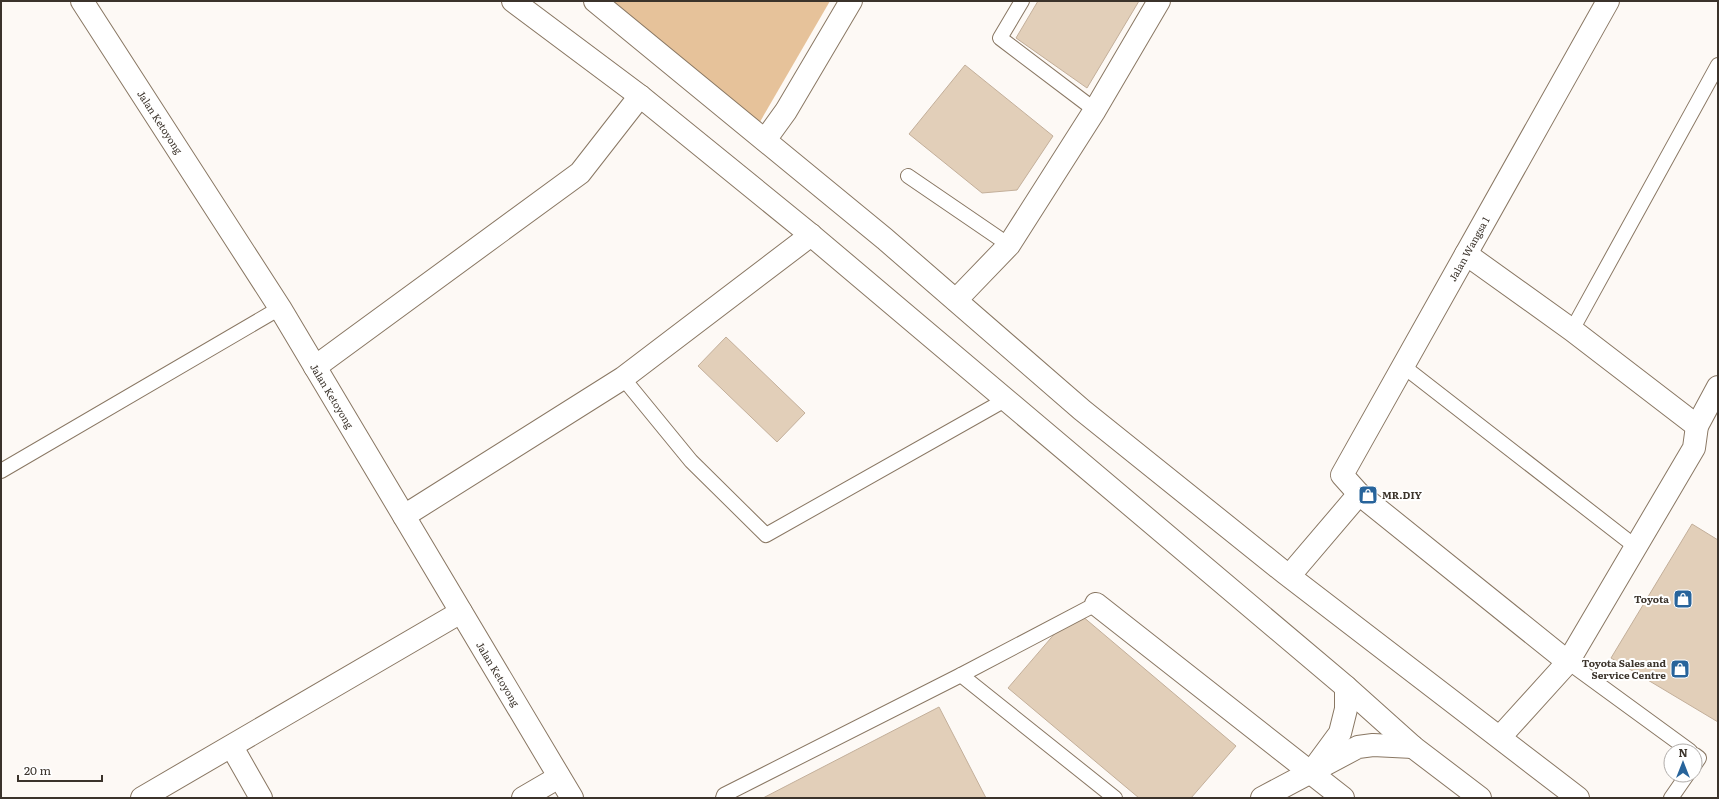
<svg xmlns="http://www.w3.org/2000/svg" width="1719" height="799" font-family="Literata,serif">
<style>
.green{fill:#e6c29a}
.building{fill:#e2cfb9;stroke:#c3af9a}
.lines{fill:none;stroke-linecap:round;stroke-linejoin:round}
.service-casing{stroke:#897763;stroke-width:16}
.minor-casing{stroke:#897763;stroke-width:24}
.tertiary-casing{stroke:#897763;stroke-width:24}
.primary-casing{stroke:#897763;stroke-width:24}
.service{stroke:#fff;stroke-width:14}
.minor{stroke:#fff;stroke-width:22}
.tertiary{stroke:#fff;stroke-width:22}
.primary{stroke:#fff;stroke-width:22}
.labels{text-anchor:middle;stroke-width:4;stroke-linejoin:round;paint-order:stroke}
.street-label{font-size:10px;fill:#3b332b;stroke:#fff}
.poi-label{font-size:10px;font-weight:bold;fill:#3b332b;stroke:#fff;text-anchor:end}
</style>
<rect width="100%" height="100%" fill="#fdf9f5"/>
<path class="green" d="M600 1H830L757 127Z"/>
<g class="building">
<path d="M1038 1H1139L1087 88 1016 38Z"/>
<path d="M965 65 1053 136 1017 190 982 193 909 134Z"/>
<path d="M726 337 805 413 777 442 698 366Z"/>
<path d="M1692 524 1718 540V722L1611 658Z"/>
<path d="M1075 610 1236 746 1191 798H1139L1008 688Z"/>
<path d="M939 707 986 798H763Z"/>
</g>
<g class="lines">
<g class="service-casing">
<g id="service">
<path d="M1022 1 1000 38 1095 110"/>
<path d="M908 176 1009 245"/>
<path d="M1572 330 1718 65"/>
<path d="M1403 366 1636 547"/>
<path d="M623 378 691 461 766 535 1005 400"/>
<path d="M1 471 280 308"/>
<path d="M1568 662 1690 751"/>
<path d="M961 675 1115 798"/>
<path d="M1695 755 1699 758 1695 764"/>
<path d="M723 798 724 795 961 675 1096 604"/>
<path d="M1671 798 1687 775"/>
</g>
</g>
<g class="minor-casing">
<g id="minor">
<path d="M82 1 280 308 572 798"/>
<path d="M765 140 786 111 851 1"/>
<path d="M1466 254 1572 330 1697 426"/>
<path d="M956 300 1009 245 1095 110 1159 1"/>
<path d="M315 367 580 173 640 96"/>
<path d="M404 516 623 378 811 235"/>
<path d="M1290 575 1359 494"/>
<path d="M1096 604 1343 798"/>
<path d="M1568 662 1359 494 1342 475 1608 1"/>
<path d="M1500 737 1568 662 1694 448 1697 426 1718 387"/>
<path d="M232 747 261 798"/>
<path d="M142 798 461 612"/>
<path d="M523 798 559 777"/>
</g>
</g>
<g class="tertiary-casing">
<g id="tertiary">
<path d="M1315 767 1340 733 1346 709V687"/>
<path d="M1262 798 1358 747 1373 745 1413 747"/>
</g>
</g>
<g class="primary-casing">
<g id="primary">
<path d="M513 1 640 96 811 235 1346 687 1413 747 1480 798"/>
<path d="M595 1 885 239 1082 410 1285 573 1578 798"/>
</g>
</g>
<use href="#service" class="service"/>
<use href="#minor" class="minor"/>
<use href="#tertiary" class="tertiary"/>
<use href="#primary" class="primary"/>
</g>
<defs>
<g id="shop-square" transform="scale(1)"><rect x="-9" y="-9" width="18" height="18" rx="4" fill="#28649b" stroke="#fff"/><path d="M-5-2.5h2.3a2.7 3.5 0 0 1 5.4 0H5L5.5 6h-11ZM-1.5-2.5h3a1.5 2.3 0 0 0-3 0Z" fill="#fff"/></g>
</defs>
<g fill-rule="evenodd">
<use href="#shop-square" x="1368" y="495"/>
<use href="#shop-square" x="1683" y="599"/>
<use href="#shop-square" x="1680" y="669"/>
</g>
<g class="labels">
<g class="street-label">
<text transform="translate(160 122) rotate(57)" y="4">Jalan Ketoyong</text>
<text transform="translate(1469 249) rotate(-61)" y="4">Jalan Wangsa 1</text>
<text transform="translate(332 396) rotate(59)" y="4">Jalan Ketoyong</text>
<text transform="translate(498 674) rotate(59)" y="4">Jalan Ketoyong</text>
</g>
<g class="poi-label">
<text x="1382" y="499" text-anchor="start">MR.DIY</text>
<text x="1669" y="603">Toyota</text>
<text x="1666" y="667">Toyota Sales and<tspan x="1666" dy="12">Service Centre</tspan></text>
</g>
</g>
<rect width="1719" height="799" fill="none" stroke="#3b332b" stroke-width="4"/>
<g transform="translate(1683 763)"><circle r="19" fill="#ffffff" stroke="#b1adaa"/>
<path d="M0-3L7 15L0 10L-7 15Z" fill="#28649b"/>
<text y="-6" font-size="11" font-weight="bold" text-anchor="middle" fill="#3b332b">N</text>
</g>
<path d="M18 775v6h84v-6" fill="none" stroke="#3b332b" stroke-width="2"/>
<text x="24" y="775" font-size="12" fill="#3b332b" stroke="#ffffff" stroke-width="3" paint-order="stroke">20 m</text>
</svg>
